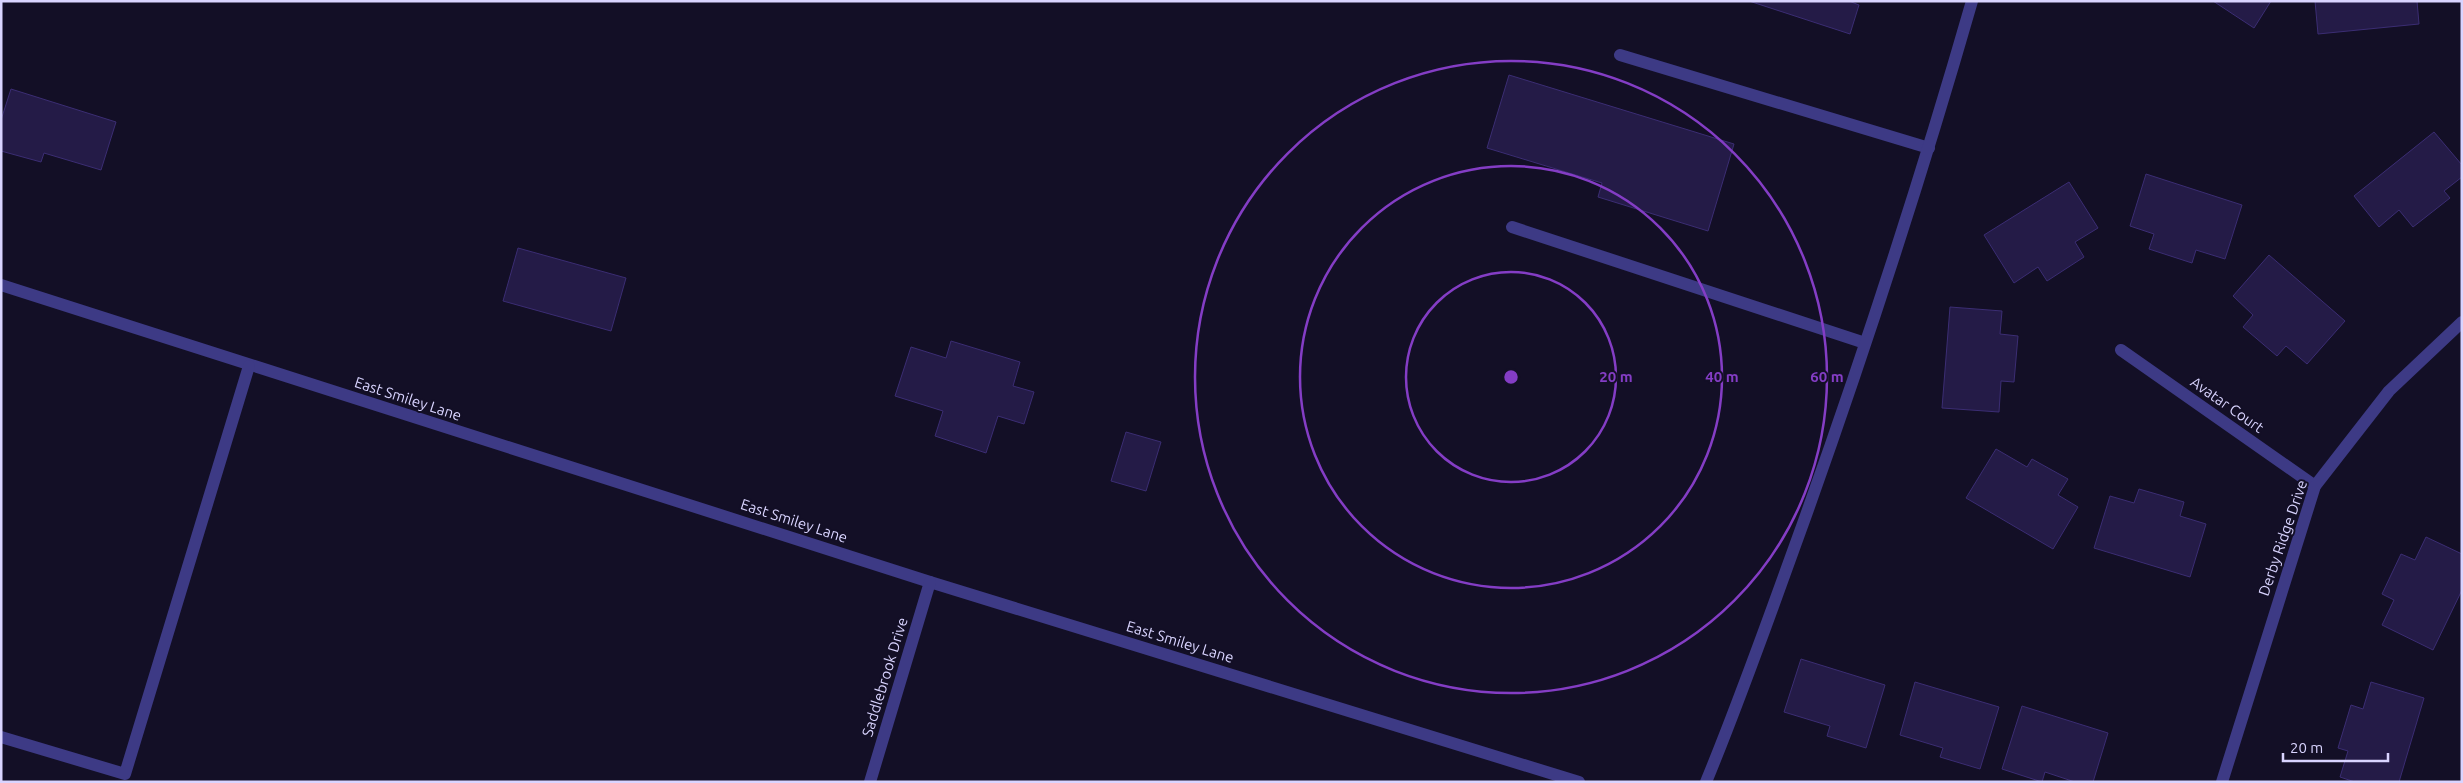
<svg xmlns="http://www.w3.org/2000/svg" width="2463" height="783" font-family="Ubuntu,sans-serif">
<style>
.building{fill:#241b47;stroke:#3b2d73}
.lines{fill:none;stroke-linecap:round;stroke-linejoin:round}
.minor{stroke:#3d3a85;stroke-width:12}
.ring{fill:none;stroke:#843dc5;stroke-width:2.5}
.labels{text-anchor:middle;stroke-width:4;stroke-linejoin:round;paint-order:stroke}
.street-label{font-size:15px;fill:#d9d4ff;stroke:#130f26}
.centre{fill:#843dc5;stroke:#130f26;stroke-width:2.5}
.ring-label{font-size:15px;text-anchor:middle;font-weight:bold;fill:#843dc5;stroke:#130f26;stroke-width:4;stroke-linejoin:round;paint-order:stroke}
</style>
<rect width="100%" height="100%" fill="#130f26"/>
<g class="building">
<path d="M1749 1H1849L1859 5 1850 34Z"/>
<path d="M2213 1H2271L2254 28Z"/>
<path d="M2315 1H2417L2419 24 2318 34Z"/>
<path d="M1509 75 1734 144 1708 231 1598 197 1602 183 1487 148Z"/>
<path d="M11 89 116 122 101 170 44 153 41 162 1 151V120Z"/>
<path d="M2434 132 2462 165V177L2444 191 2450 198 2413 227 2399 210 2379 227 2354 196Z"/>
<path d="M2146 174 2242 205 2225 259 2196 250 2192 263 2149 249 2154 234 2130 226Z"/>
<path d="M2069 182 2098 228 2075 242 2084 257 2047 281 2038 267 2014 283 1984 235Z"/>
<path d="M518 248 626 278 611 331 503 301Z"/>
<path d="M2269 255 2345 321 2307 364 2286 346 2277 356 2243 327 2253 315 2233 296Z"/>
<path d="M1950 307 2002 311 2000 334 2018 336 2014 382 2001 381 1999 412 1942 408Z"/>
<path d="M951 341 1020 362 1013 386 1034 392 1024 424 998 416 986 453 935 436 943 411 895 396 911 347 946 358Z"/>
<path d="M1126 432 1161 442 1146 491 1111 481Z"/>
<path d="M1996 449 2027 467 2032 459 2068 479 2058 495 2078 507 2053 549 1966 498Z"/>
<path d="M2139 489 2184 502 2180 516 2206 524 2190 577 2094 548 2110 496 2134 503Z"/>
<path d="M2426 537 2462 554V590L2433 650 2382 625 2394 600 2382 594 2401 554 2415 560Z"/>
<path d="M1801 659 1885 685 1866 748 1827 736 1830 726 1784 712Z"/>
<path d="M1915 682 1999 707 1980 769 1940 757 1943 748 1900 735Z"/>
<path d="M2371 682 2424 698 2399 782H2355L2340 777 2348 751 2338 748 2351 705 2363 709Z"/>
<path d="M2022 706 2108 733 2093 782H2075L2045 772 2042 782 2002 769Z"/>
</g>
<g class="lines">
<g class="minor">
<path d="M1620 55 1929 148"/>
<path d="M1512 227 1865 343"/>
<path d="M1 285 930 582 1579 782"/>
<path d="M2121 350 2315 486"/>
<path d="M1 737 125 774 249 366"/>
<path d="M870 782 930 582"/>
<path d="M1706 782C1742 695 1773 606 1805 518 1866 347 1922 175 1972 1"/>
<path d="M2222 782 2315 486 2389 391 2462 322"/>
</g>
</g>
<g class="ring">
<circle cx="1511" cy="377" r="105"/>
<circle cx="1511" cy="377" r="211"/>
<circle cx="1511" cy="377" r="316"/>
</g>
<g class="labels">
<g class="street-label">
<text transform="translate(408 399) rotate(18)" y="5">East Smiley Lane</text>
<text transform="translate(2227 405) rotate(35)" y="5">Avatar Court</text>
<text transform="translate(794 521) rotate(18)" y="5">East Smiley Lane</text>
<text transform="translate(2283 538) rotate(-71)" y="5">Derby Ridge Drive</text>
<text transform="translate(1180 642) rotate(17)" y="5">East Smiley Lane</text>
<text transform="translate(885 677) rotate(-73)" y="5">Saddlebrook Drive</text>
</g>
</g>
<circle cx="1511" cy="377" r="8" class="centre"/>
<g class="ring-label">
<text x="1616" y="382">20 m</text>
<text x="1722" y="382">40 m</text>
<text x="1827" y="382">60 m</text>
</g>
<rect width="2463" height="783" fill="none" stroke="#d9d4ff" stroke-width="5"/>
<path d="M2283 753v8h105v-8" fill="none" stroke="#d9d4ff" stroke-width="2.5"/>
<text x="2290" y="753" font-size="15" fill="#d9d4ff" stroke="#130f26" stroke-width="4" paint-order="stroke">20 m</text>
</svg>
